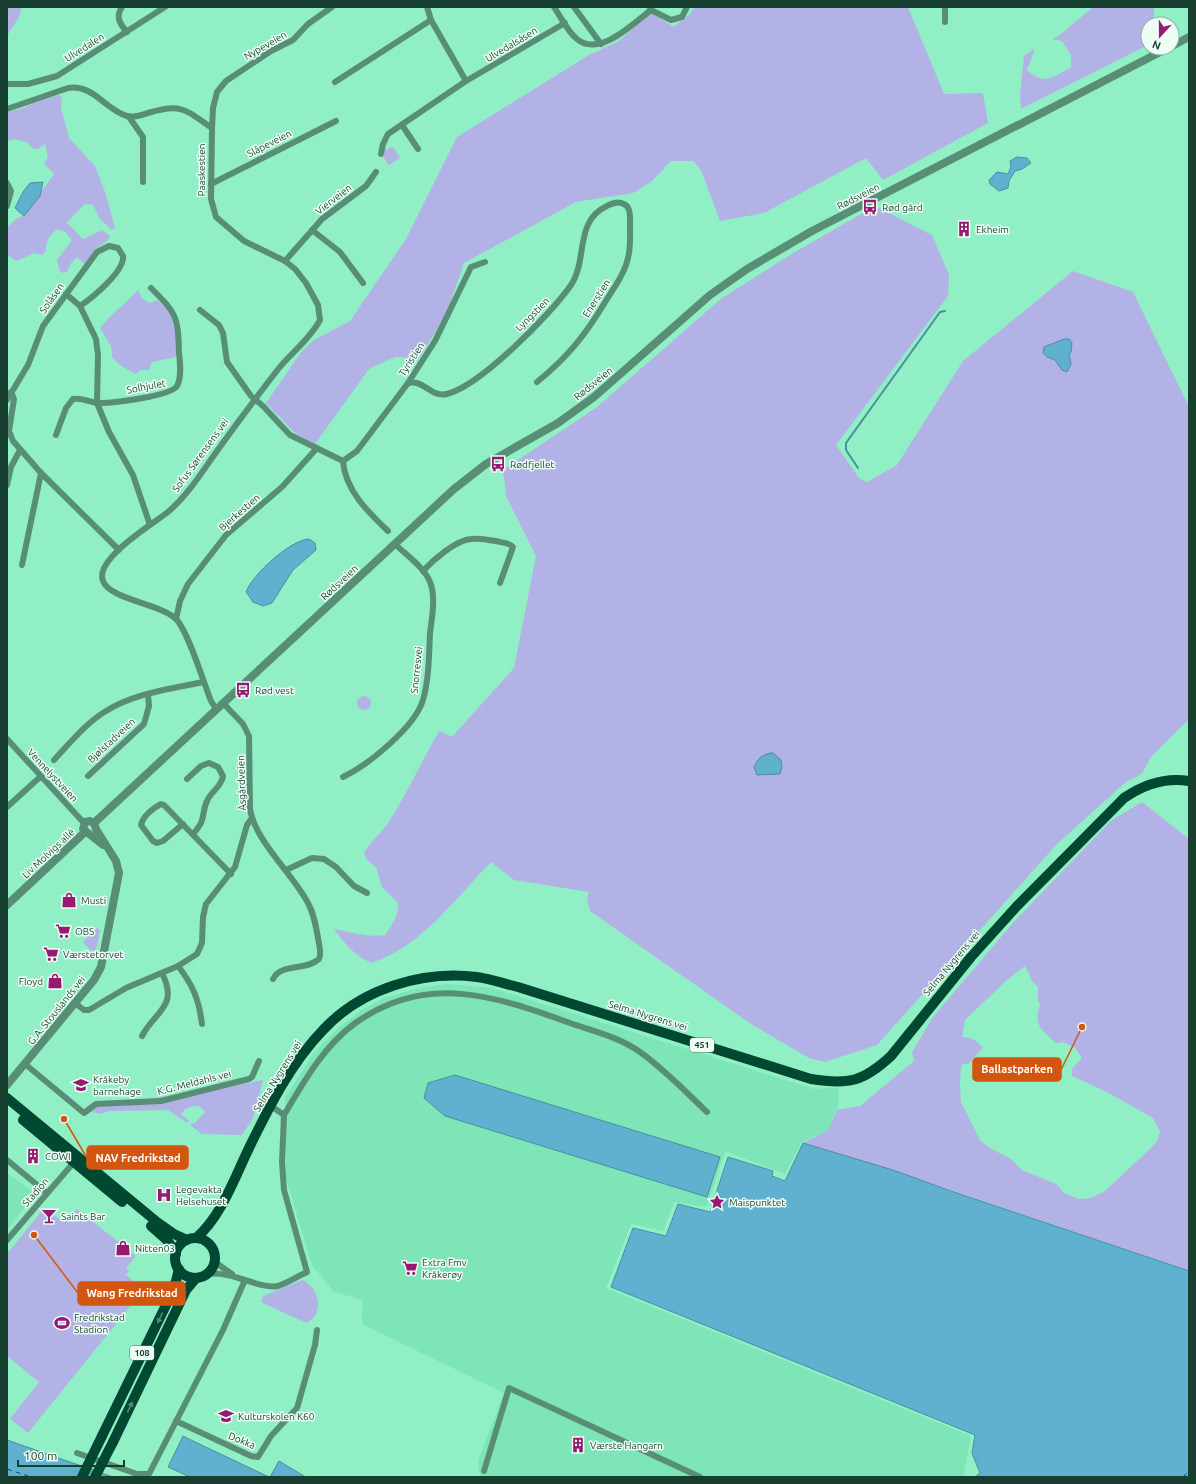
<svg xmlns="http://www.w3.org/2000/svg" width="1196" height="1484" font-family="Ubuntu,sans-serif">
<style>
.built{fill:#7de5b8}
.green{fill:#b2b2e6;fill-rule:evenodd}
.water{fill:#5fb1cf;stroke:#498f9f}
.lines{fill:none;stroke-linecap:round;stroke-linejoin:round}
.stream{stroke:#498f9f;stroke-width:2}
.ferry{stroke:#044e63;stroke-width:1;stroke-dasharray:5 4;stroke-linecap:butt}
.minor{stroke:#598e76;stroke-width:6}
.tertiary{stroke:#598e76;stroke-width:8}
.primary{stroke:#004831;stroke-width:10}
.primary-bridge{stroke:#004831;stroke-width:10}
.oneway{fill:#538876}
.labels{text-anchor:middle;stroke-width:3;stroke-linejoin:round;paint-order:stroke}
.shield{fill:#edfef5;stroke:#57786a;stroke-width:1}
.shield-label{font-size:9px;font-weight:bold;fill:#173f2f}
.street-label{font-size:10px;fill:#173f2f;stroke:#edfef5}
.poi-label{font-size:10px;fill:#173f2f;stroke:#edfef5;text-anchor:start}
.leader{fill:none;stroke:#d35610;stroke-width:1.5}
.callout-dot{fill:#d35610;stroke:#edfef5;stroke-width:1.5}
.callout{fill:#d35610;stroke:#d35610;stroke-width:1.5}
.callout-label{font-size:11px;text-anchor:middle;font-weight:bold;fill:#fff}
</style>
<rect width="100%" height="100%" fill="#91efc5"/>
<g class="built">
<path d="M447 984 492 988 814 1089 839 1088 838 1106 828 1130 802 1142 785 1174 725 1151 707 1207 674 1202 663 1231 631 1224 606 1288 971 1436 963 1477H480L478 1461 504 1393 362 1324 363 1300 334 1292 312 1265 286 1178 285 1098 314 1053 338 1028 360 1011 384 998 423 987Z"/>
<path d="M7 1173 35 1194 7 1230Z"/>
</g>
<g class="green">
<path d="M7 7H22L19 17 7 36Z"/>
<path d="M695 7H908L944 94 983 93 988 123 883 180 866 158 764 213 720 221 701 170 693 161H671L652 181 633 193 576 202 464 263 446 315 419 358 395 357 369 369 315 444 296 434 266 403 302 351 314 340 350 321 406 239 457 137 589 55 619 41 651 13 674 27 690 14Z"/>
<path d="M1093 7H1154V24H1148V45L1021 109 1020 94 1024 56 1035 48 1027 70C1044 86 1054 77 1071 67V55L1062 41 1052 39 1060 35Z"/>
<path d="M59 95 62 98 61 108 69 138 95 166 105 192 115 228 112 230 100 219 93 205 85 204 66 223C74 227 76 234 83 239L102 230 110 236 108 240 96 249 85 265 77 257 71 263 67 272 63 273 59 270 57 260 72 240 65 232 57 229C49 236 46 240 46 251L42 255 34 253 17 261 7 255V228L17 218 24 216 54 174 44 163 48 158 45 144 38 149 32 148 28 143 15 139 7 141V112L24 108 35 102Z"/>
<path d="M393 147 400 158 389 165 383 157 385 150Z"/>
<path d="M875 206 932 235 949 275 948 296 836 445 859 478 867 482 897 465 963 361 1073 271 1133 292 1189 407V719L1151 757 1142 774 1127 781 1057 844 877 1045 825 1062 809 1058 751 1024 590 911 587 899 589 892 514 880 491 862C455 899 421 947 371 963 355 956 344 943 334 929 351 932 367 938 385 935 392 925 399 915 398 903L382 887 376 867 367 860 364 853C369 843 382 832 389 822 407 793 422 761 439 731L452 737 514 668 536 556 506 496 503 470 597 407 722 298 795 252Z"/>
<path d="M138 290 142 298 149 303 157 300 170 311 176 335V357L152 362 149 370H141L136 374 121 366 112 357 111 346 100 328C111 314 125 304 138 290Z"/>
<circle cx="364" cy="703" r="7"/>
<path d="M1142 802 1189 839V1271C1061 1228 933 1182 803 1143L828 1130 837 1110 860 1106 914 1061 912 1052 933 1017 1012 924 1112 820ZM1025 966 1032 981 1038 987V1000L1040 1005C1033 1026 1041 1028 1056 1043L1063 1042 1075 1048 1082 1058 1072 1069V1076L1107 1092 1153 1118 1160 1132 1157 1141 1150 1149 1104 1192 1090 1198 1079 1199 1064 1193 1056 1184 1022 1170 1011 1159 990 1148 980 1140 961 1102 960 1085 961 1067 963 1064H968L983 1048C977 1041 972 1037 962 1037L965 1020 1007 980Z"/>
<path d="M97 928 100 930 96 950 91 951 83 942Z"/>
<path d="M263 1080 253 1118 242 1135 202 1134 190 1125 192 1123 194 1124 205 1112 199 1106C191 1106 185 1108 181 1114L189 1121 187 1123 168 1110 110 1111 101 1114 92 1112 97 1106 224 1088Z"/>
<path d="M44 1208 62 1221 64 1219 68 1221 77 1209 136 1256 126 1268 129 1271 126 1275 144 1289 28 1433 10 1419 39 1382 7 1356V1254Z"/>
<path d="M302 1280C320 1287 325 1315 306 1323L261 1302 263 1296Z"/>
</g>
<g class="water">
<path d="M1017 157 1027 158 1031 163 1022 169 1015 171 1009 181 1008 188 999 191 990 184 989 180 997 172 1008 174 1011 167 1010 161Z"/>
<path d="M43 182 40 196 24 216 15 208 23 192 30 183Z"/>
<path d="M1064 339H1069L1072 343 1071 352 1069 354 1071 364 1067 372 1062 370 1055 360 1047 357 1043 353 1044 347Z"/>
<path d="M309 539 315 543 316 550 293 570 272 603 263 606 253 602 246 592C252 575 290 540 309 539Z"/>
<path d="M770 753H773L781 760 782 766 780 774 757 775 754 767C758 758 761 756 770 753Z"/>
<path d="M455 1075 720 1157 707 1197 445 1116 424 1098 428 1083Z"/>
<path d="M803 1143 896 1171 948 1190 1189 1271V1477H975L980 1473 972 1453 975 1435 611 1287 633 1228 666 1236 678 1204 710 1212 728 1157 773 1171 772 1176 785 1181Z"/>
<path d="M183 1436 191 1440 269 1477H190L168 1467Z"/>
<path d="M7 1440 113 1477H7Z"/>
<path d="M279 1461 304 1476 307 1477H270Z"/>
</g>
<g class="lines">
<path class="stream" d="M858 468 846 450V443L940 312 945 311"/>
<g class="ferry">
<path d="M7 1469 31 1477"/>
<path d="M1183 1477 1189 1471"/>
</g>
<g class="minor">
<path d="M122 7C115 17 120 24 127 32"/>
<path d="M427 7 431 20 466 81"/>
<path d="M554 7C561 17 567 31 577 39 599 58 634 23 651 10"/>
<path d="M574 7 601 44"/>
<path d="M650 7 651 10 671 20 682 17 687 7"/>
<path d="M945 22V7"/>
<path d="M335 82 431 20"/>
<path d="M7 84H28L57 76 165 7"/>
<path d="M7 109 68 88C94 84 105 110 127 116 134 118 141 115 148 113 182 103 184 109 212 128"/>
<path d="M129 117 143 137V182"/>
<path d="M402 125 418 149"/>
<path d="M381 154 383 144 388 134 466 81 565 23"/>
<path d="M211 184 336 121"/>
<path d="M7 206 11 191 7 183"/>
<path d="M312 230 340 252 363 283"/>
<path d="M285 261 322 219 366 186 376 172"/>
<path d="M66 294 80 306 96 339 98 355 97 403 109 432 133 475 150 525"/>
<path d="M200 310 219 325 223 333 227 362 251 396 263 406 290 435 343 461 357 451 408 383 435 341 471 267 485 262"/>
<path d="M408 383C424 379 431 398 447 394 480 386 551 314 571 285 588 260 574 221 607 206 611 204 616 201 621 203 631 205 630 215 630 223 630 237 631 251 626 265 622 277 614 288 607 299 586 334 569 356 537 382"/>
<path d="M11 392 14 399 9 431 13 441 41 473 119 550"/>
<path d="M7 400 28 365 43 326 97 252 109 246 118 248 123 256C125 271 92 298 80 306"/>
<path d="M56 435 66 408 73 399C82 397 91 403 100 403 114 403 171 396 177 386 182 377 180 362 179 353 178 316 177 314 151 288"/>
<path d="M343 461C345 490 368 512 388 531"/>
<path d="M7 485 11 467 20 450"/>
<path d="M22 565 41 473"/>
<path d="M423 571C433 560 456 540 471 539 479 538 488 540 496 541 501 543 509 542 513 547L500 583"/>
<path d="M176 619 180 601 188 584 226 535 282 487 317 448"/>
<path d="M223 703 243 724 249 736 250 809C255 841 293 874 308 903 314 914 316 926 318 938 319 945 322 953 319 959 306 971 281 963 273 979"/>
<path d="M216 709 211 701C203 681 189 634 177 620 163 604 110 600 103 581 94 559 153 524 168 512 188 495 202 472 217 451 237 423 258 395 279 368 292 352 310 339 320 320L318 305 306 283 295 269 285 261 244 241 216 217 211 199 212 128 213 108 217 92 226 81 271 51 293 40 308 24 332 7"/>
<path d="M7 739 84 823"/>
<path d="M54 760C70 743 86 723 106 711 134 693 171 689 203 682"/>
<path d="M88 776 144 724 149 706 148 694"/>
<path d="M343 777C368 765 415 727 423 700 429 679 429 655 430 633 432 618 436 596 430 582 424 567 406 555 395 544"/>
<path d="M187 779 201 766 209 763 218 767 223 776C222 786 212 791 208 799 200 813 208 818 193 834"/>
<path d="M7 807 40 777"/>
<path d="M183 824 163 841 157 843 153 841 141 825C143 816 153 808 161 804L164 805 231 874"/>
<path d="M286 870 312 858 324 859 336 867 354 886 367 893"/>
<path d="M178 966C193 985 199 1000 202 1024"/>
<path d="M75 1003 84 1010H89L126 988 178 966 197 954 202 943 203 917 206 904 235 867 247 825 252 818"/>
<path d="M142 1036C155 1011 179 1007 162 973"/>
<path d="M25 1064 84 1113 96 1104 161 1101 249 1079 252 1077 259 1061"/>
<path d="M284 1115C303 1083 323 1047 354 1024 426 972 495 996 570 1023 593 1031 619 1037 640 1052 664 1069 686 1092 707 1112"/>
<path d="M7 1160 47 1193"/>
<path d="M7 1240 75 1161"/>
<path d="M215 1260 219 1265 232 1274"/>
<path d="M207 1274C232 1270 260 1290 278 1286 288 1283 298 1276 307 1272L284 1190 282 1162 284 1115 271 1106"/>
<path d="M176 1421 251 1456 258 1457 271 1436 297 1408 315 1345 317 1330"/>
<path d="M77 1453 137 1474H149L223 1330 245 1280"/>
<path d="M484 1471 509 1388 700 1477"/>
</g>
<g class="tertiary">
<path d="M1172 46 1189 37"/>
<path d="M94 823 454 489 486 464 558 423 594 397 710 295 747 269 812 231 1168 48"/>
<path d="M94 823 90 821 85 822 83 829 103 845"/>
<path d="M7 905 85 832"/>
<path d="M7 1085 94 980 101 967 119 873 116 861 96 829 94 823"/>
</g>
<g class="primary">
<path d="M7 1098 157 1222 174 1234 187 1240"/>
<path d="M23 1120 122 1202"/>
<path d="M151 1226 168 1241 176 1254"/>
<path d="M196 1238C221 1217 235 1177 249 1148 269 1107 291 1063 323 1030 361 989 422 970 477 977 491 979 505 984 518 987L811 1079C848 1085 863 1082 891 1056L971 957 1017 906 1124 798C1143 785 1165 777 1189 781"/>
<circle cx="195" cy="1258" r="20"/>
<path d="M102 1436 170 1297 176 1281 179 1269"/>
<path d="M113 1442 186 1290 196 1278"/>
</g>
<g class="primary-bridge">
<path d="M82 1477 102 1436"/>
<path d="M95 1477 113 1442"/>
</g>
</g>
<defs><path id="oneway-solid" d="M-6-.8H1V-3.2L6.5 0L1 3.2V.8H-6Z"/></defs>
<g class="oneway">
<use href="#oneway-solid" transform="translate(160 1318) rotate(116)"/>
<use href="#oneway-solid" transform="translate(130 1407) rotate(-64)"/>
</g>
<defs>
<g id="bus-bare" transform="scale(1.2)"><path d="M-5-6H5V4H4V6H2V4H-2V6H-4V4H-5ZM-3.5-4V0h7V-4ZM-3.5 1.2v1.5H-2V1.2ZM2 1.2v1.5H3.5V1.2Z" fill="#981971" stroke="#edfef5" stroke-width="2.5" paint-order="stroke"/></g>
<g id="building-bare" transform="scale(1.2)"><path d="M-4-6H4V6H1V3H-1V6H-4ZM-2.5-4.3h1.7v1.8h-1.7ZM.8-4.3h1.7v1.8H.8ZM-2.5-1h1.7V.8h-1.7ZM.8-1h1.7V.8H.8Z" fill="#981971" stroke="#edfef5" stroke-width="2.5" paint-order="stroke"/></g>
<g id="shop-bare" transform="scale(1.2)"><path d="M-5-2.5h2.3a2.7 3.5 0 0 1 5.4 0H5L5.5 6h-11ZM-1.5-2.5h3a1.5 2.3 0 0 0-3 0Z" fill="#981971" stroke="#edfef5" stroke-width="2.5" paint-order="stroke"/></g>
<g id="supermarket-bare" transform="scale(1.2)"><path d="M-6-5.5h2.5l.6 2H6L4.5 2H-2.5L-4.4-4H-6ZM-1.5 3.2a1.3 1.3 0 1 0 .1 0ZM3 3.2a1.3 1.3 0 1 0 .1 0Z" fill="#981971" stroke="#edfef5" stroke-width="2.5" paint-order="stroke"/></g>
<g id="school-bare" transform="scale(1.2)"><path d="M0-5L7-2L0 1L-7-2ZM-4 1L0 2.5L4 1V4Q0 6-4 4Z" fill="#981971" stroke="#edfef5" stroke-width="2.5" paint-order="stroke"/></g>
<g id="hospital-bare" transform="scale(1.2)"><path d="M-5-5h3v3.5h4V-5h3V5h-3V1.5h-4V5h-3Z" fill="#981971" stroke="#edfef5" stroke-width="2.5" paint-order="stroke"/></g>
<g id="sight-bare" transform="scale(1.2)"><path d="M0-6L1.8-2.2L6-1.7L2.9 1.2L3.7 5.4L0 3.3L-3.7 5.4L-2.9 1.2L-6-1.7L-1.8-2.2Z" fill="#981971" stroke="#edfef5" stroke-width="2.5" paint-order="stroke"/></g>
<g id="bar-bare" transform="scale(1.2)"><path d="M-6-5H6L.8 .8V4.5H3.5V6h-7V4.5H-.8V.8Z" fill="#981971" stroke="#edfef5" stroke-width="2.5" paint-order="stroke"/></g>
<g id="stadium-bare" transform="scale(1.2)"><path d="M0-5a6.5 5 0 1 0 0 10a6.5 5 0 1 0 0-10ZM-3.5-1.8h7v3.6h-7Z" fill="#981971" stroke="#edfef5" stroke-width="2.5" paint-order="stroke"/></g>
</defs>
<g fill-rule="evenodd">
<use href="#bus-bare" x="870" y="207"/>
<use href="#building-bare" x="964" y="229"/>
<use href="#bus-bare" x="498" y="464"/>
<use href="#bus-bare" x="243" y="690"/>
<use href="#shop-bare" x="69" y="900"/>
<use href="#supermarket-bare" x="63" y="931"/>
<use href="#supermarket-bare" x="51" y="954"/>
<use href="#shop-bare" x="55" y="981"/>
<use href="#school-bare" x="81" y="1085"/>
<use href="#building-bare" x="33" y="1156"/>
<use href="#hospital-bare" x="164" y="1195"/>
<use href="#sight-bare" x="717" y="1202"/>
<use href="#bar-bare" x="49" y="1216"/>
<use href="#shop-bare" x="123" y="1248"/>
<use href="#supermarket-bare" x="410" y="1268"/>
<use href="#stadium-bare" x="62" y="1323"/>
<use href="#school-bare" x="226" y="1416"/>
<use href="#building-bare" x="578" y="1445"/>
</g>
<g class="labels">
<g class="shield">
<rect x="690" y="1038" width="24" height="14" rx="3"/>
<rect x="130" y="1346" width="24" height="14" rx="3"/>
</g>
<g class="shield-label">
<text x="702" y="1048">451</text>
<text x="142" y="1356">108</text>
</g>
<g class="street-label">
<text transform="translate(511 44) rotate(-31)" y="4">Ulvedalsåsen</text>
<text transform="translate(265 45) rotate(-30)" y="4">Nypeveien</text>
<text transform="translate(84 47) rotate(-32)" y="4">Ulvedalen</text>
<text transform="translate(269 143) rotate(-27)" y="4">Slåpeveien</text>
<text transform="translate(201 170) rotate(-90)" y="4">Paaskestien</text>
<text transform="translate(858 196) rotate(-27)" y="4">Rødsveien</text>
<text transform="translate(333 199) rotate(-38)" y="4">Vierveien</text>
<text transform="translate(51 298) rotate(-55)" y="4">Solåsen</text>
<text transform="translate(596 298) rotate(-58)" y="4">Enerstien</text>
<text transform="translate(532 314) rotate(-45)" y="4">Lyngstien</text>
<text transform="translate(411 359) rotate(-57)" y="4">Tyristien</text>
<text transform="translate(593 383) rotate(-39)" y="4">Rødsveien</text>
<text transform="translate(146 386) rotate(-11)" y="4">Solhjulet</text>
<text transform="translate(200 455) rotate(-54)" y="4">Sofus Sørensens vei</text>
<text transform="translate(239 512) rotate(-41)" y="4">Bjerkestien</text>
<text transform="translate(339 582) rotate(-43)" y="4">Rødsveien</text>
<text transform="translate(416 670) rotate(-84)" y="4">Snorresvei</text>
<text transform="translate(111 740) rotate(-43)" y="4">Bjølstadveien</text>
<text transform="translate(53 775) rotate(47)" y="4">Vennelystveien</text>
<text transform="translate(241 783) rotate(-92)" y="4">Åsgårdveien</text>
<text transform="translate(48 853) rotate(-43)" y="4">Liv Molvigs allé</text>
<text transform="translate(951 963) rotate(-50)" y="4">Selma Nygrens vei</text>
<text transform="translate(56 1010) rotate(-51)" y="4">G.A. Stouslands vei</text>
<text transform="translate(648 1015) rotate(17)" y="4">Selma Nygrens vei</text>
<text transform="translate(277 1076) rotate(-58)" y="4">Selma Nygrens vei</text>
<text transform="translate(194 1082) rotate(-14)" y="4">K.G. Meldahls vei</text>
<text transform="translate(35 1192) rotate(-49)" y="4">Stadion</text>
<text transform="translate(242 1440) rotate(23)" y="4">Dokka</text>
</g>
<g class="poi-label">
<text x="882" y="211">Rød gård</text>
<text x="976" y="233">Ekheim</text>
<text x="510" y="468">Rødfjellet</text>
<text x="255" y="694">Rød vest</text>
<text x="81" y="904">Musti</text>
<text x="75" y="935">OBS</text>
<text x="63" y="958">Værstetorvet</text>
<text x="43" y="985" text-anchor="end">Floyd</text>
<text x="93" y="1083">Kråkeby<tspan x="93" dy="12">barnehage</tspan></text>
<text x="45" y="1160">COWI</text>
<text x="176" y="1193">Legevakta<tspan x="176" dy="12">Helsehuset</tspan></text>
<text x="729" y="1206">Maispunktet</text>
<text x="61" y="1220">Saints Bar</text>
<text x="135" y="1252">Nitten03</text>
<text x="422" y="1266">Extra Fmv<tspan x="422" dy="12">Kråkerøy</tspan></text>
<text x="74" y="1321">Fredrikstad<tspan x="74" dy="12">Stadion</tspan></text>
<text x="238" y="1420">Kulturskolen K60</text>
<text x="590" y="1449">Værste Hangarn</text>
</g>
</g>
<path class="leader" d="M1082 1027L1061 1070M64 1119L87 1158M34 1235L78 1293"/>
<g class="callout-dot">
<circle cx="1082" cy="1027" r="4"/>
<circle cx="64" cy="1119" r="4"/>
<circle cx="34" cy="1235" r="4"/>
</g>
<g class="callout">
<rect x="973" y="1058" width="88" height="23" rx="4"/>
<rect x="87" y="1146" width="101" height="23" rx="4"/>
<rect x="78" y="1282" width="107" height="23" rx="4"/>
</g>
<g class="callout-label">
<text x="1017" y="1073">Ballastparken</text>
<text x="138" y="1162">NAV Fredrikstad</text>
<text x="132" y="1297">Wang Fredrikstad</text>
</g>
<rect width="1196" height="1484" fill="none" stroke="#173f2f" stroke-width="16"/>
<g transform="translate(1160 36) rotate(201)"><circle r="19" fill="#edfef5" stroke="#97b2a6"/>
<path d="M0-3L7 15L0 10L-7 15Z" fill="#981971"/>
<text y="-6" font-size="11" font-weight="bold" text-anchor="middle" fill="#173f2f">N</text>
</g>
<path d="M18 1460v6h106v-6" fill="none" stroke="#173f2f" stroke-width="2"/>
<text x="24" y="1460" font-size="12" fill="#173f2f" stroke="#edfef5" stroke-width="3" paint-order="stroke">100 m</text>
</svg>
